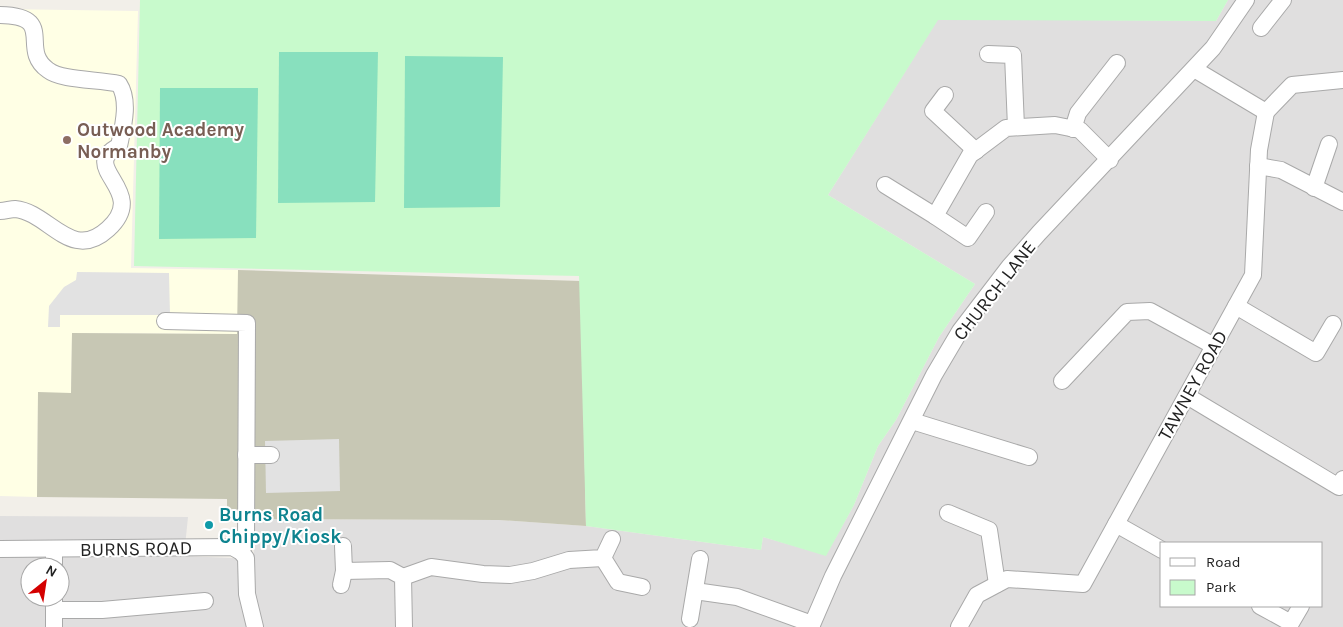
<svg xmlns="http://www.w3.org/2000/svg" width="1343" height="627" font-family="Karla,sans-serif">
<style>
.residential{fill:#e0dfdf;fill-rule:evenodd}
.education{fill:#ffffe5}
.construction{fill:#c7c7b4}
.park{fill:#c8facc}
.pitch{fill:#88e0be}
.parking{fill:#e2e2e2}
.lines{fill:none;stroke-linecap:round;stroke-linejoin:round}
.minor-casing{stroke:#a9a9a9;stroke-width:18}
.minor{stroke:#fff;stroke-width:16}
.education-dot{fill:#8d6e63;stroke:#fff;stroke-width:2}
.culture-dot{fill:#0f9aa8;stroke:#fff;stroke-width:2}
.labels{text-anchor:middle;stroke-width:4;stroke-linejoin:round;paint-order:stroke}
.education-label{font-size:19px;font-weight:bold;fill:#785e54;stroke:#fff;text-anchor:start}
.street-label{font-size:19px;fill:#222;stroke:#fff}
.culture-label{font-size:19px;font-weight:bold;fill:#0d838f;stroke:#fff;text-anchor:start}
</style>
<rect width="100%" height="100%" fill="#f2efe9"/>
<path class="residential" d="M1228 0H1343V627H0V516L188 517 184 556 254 559 253 519 499 520 586 526 761 550 763 537 826 555 854 505 878 446 896 420 939 337 975 284 828 195 938 19 1216 21ZM1162 543H1322V606H1162ZM30 567H60V597H30Z"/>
<path class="education" d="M0 9 138 11 131 268 238 270V334L72 333 71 394 38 393 37 497 0 496Z"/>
<path class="construction" d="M238 270 581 281 586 526 499 520 227 519V499L37 497 38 392 71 393 72 333 237 334Z"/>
<path class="park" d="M140 0H1228L1216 21 938 20 828 195 975 284 939 337 896 420 878 446 854 505 826 556 763 537 761 550 586 526 579 276 134 266Z"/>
<g class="pitch">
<path d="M279 52H378L375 202 278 203Z"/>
<path d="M405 56 503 57 500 207 404 208Z"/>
<path d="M160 88H258L256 238 159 239Z"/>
</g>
<g class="parking">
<path d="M77 272 169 273 170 315H60V327H48L49 306 64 287 76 280Z"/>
<path d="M339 439 340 491 266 493 265 441Z"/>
</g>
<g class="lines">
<g class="minor-casing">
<g id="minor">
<path d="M0 15C58 16 18 49 48 70 62 81 99 79 119 84 130 101 123 127 119 146 76 168 151 190 108 229 71 263 49 212 15 209 11 209 5 211 0 211"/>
<path d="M1261 28 1283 0"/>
<path d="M988 54 1013 55 1016 127"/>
<path d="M945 95 933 111 976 151"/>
<path d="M1266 112 1292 85 1343 80"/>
<path d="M1073 129 1078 113 1117 63"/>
<path d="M1258 166 1281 170 1343 202"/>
<path d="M885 185 935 216 970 155 1006 128 1055 125 1080 130 1110 160"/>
<path d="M1314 188 1329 144"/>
<path d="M935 216 968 238 986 212"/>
<path d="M1236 306 1316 353 1333 324"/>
<path d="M165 321 247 323 246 541 241 552"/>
<path d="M1062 381 1127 312 1150 311 1214 346"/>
<path d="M1187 396 1339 487 1343 479"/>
<path d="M912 421 1029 457"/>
<path d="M246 455H271"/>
<path d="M948 513 989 530 997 584"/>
<path d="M1116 524 1162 550"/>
<path d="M343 546 344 571 390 570 403 577 404 627"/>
<path d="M0 549 232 547 241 552 246 558 247 594 255 627"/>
<path d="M603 558 618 582 642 587"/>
<path d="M54 567V549"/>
<path d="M403 577 431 567 483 574 510 575 533 571 569 560 603 558 612 539"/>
<path d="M341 585 344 571"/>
<path d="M695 591 737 597 812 624"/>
<path d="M54 597V627"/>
<path d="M1260 606 1291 623 1301 606"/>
<path d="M54 610H102L205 601"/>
<path d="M690 619 700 559"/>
<path d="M811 627 833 576 934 375 960 331 1009 267 1039 233 1213 48 1246 0"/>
<path d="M959 627 977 595 1007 579 1083 584 1253 275 1259 150 1266 112 1194 69"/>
</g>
</g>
<use href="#minor" class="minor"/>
</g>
<circle class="education-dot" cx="67" cy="140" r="5"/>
<circle class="culture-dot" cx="209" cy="525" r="5"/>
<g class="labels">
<g class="education-label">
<text x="77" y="136">Outwood Academy<tspan x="77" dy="22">Normanby</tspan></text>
</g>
<g class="street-label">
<text transform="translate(994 290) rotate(-52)" y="7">CHURCH LANE</text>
<text transform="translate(1192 385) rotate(-61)" y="7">TAWNEY ROAD</text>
<text transform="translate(136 548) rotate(-1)" y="7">BURNS ROAD</text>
</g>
<g class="culture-label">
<text x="219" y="521">Burns Road<tspan x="219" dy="22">Chippy/Kiosk</tspan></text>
</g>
</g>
<rect x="1160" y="542" width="162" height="65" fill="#ffffff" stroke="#a7a7a7"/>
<rect x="1170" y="558" width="25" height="8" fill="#ffffff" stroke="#a7a7a7"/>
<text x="1206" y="567" font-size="15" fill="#222222">Road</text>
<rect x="1170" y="580" width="25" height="15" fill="#c8facc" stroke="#a7a7a7"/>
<text x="1206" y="592" font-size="15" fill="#222222">Park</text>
<g transform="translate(45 582) rotate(30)"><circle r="24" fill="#ffffff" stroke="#a7a7a7"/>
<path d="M0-4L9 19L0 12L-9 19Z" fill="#d40000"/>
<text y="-8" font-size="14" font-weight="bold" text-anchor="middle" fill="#222222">N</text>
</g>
</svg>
